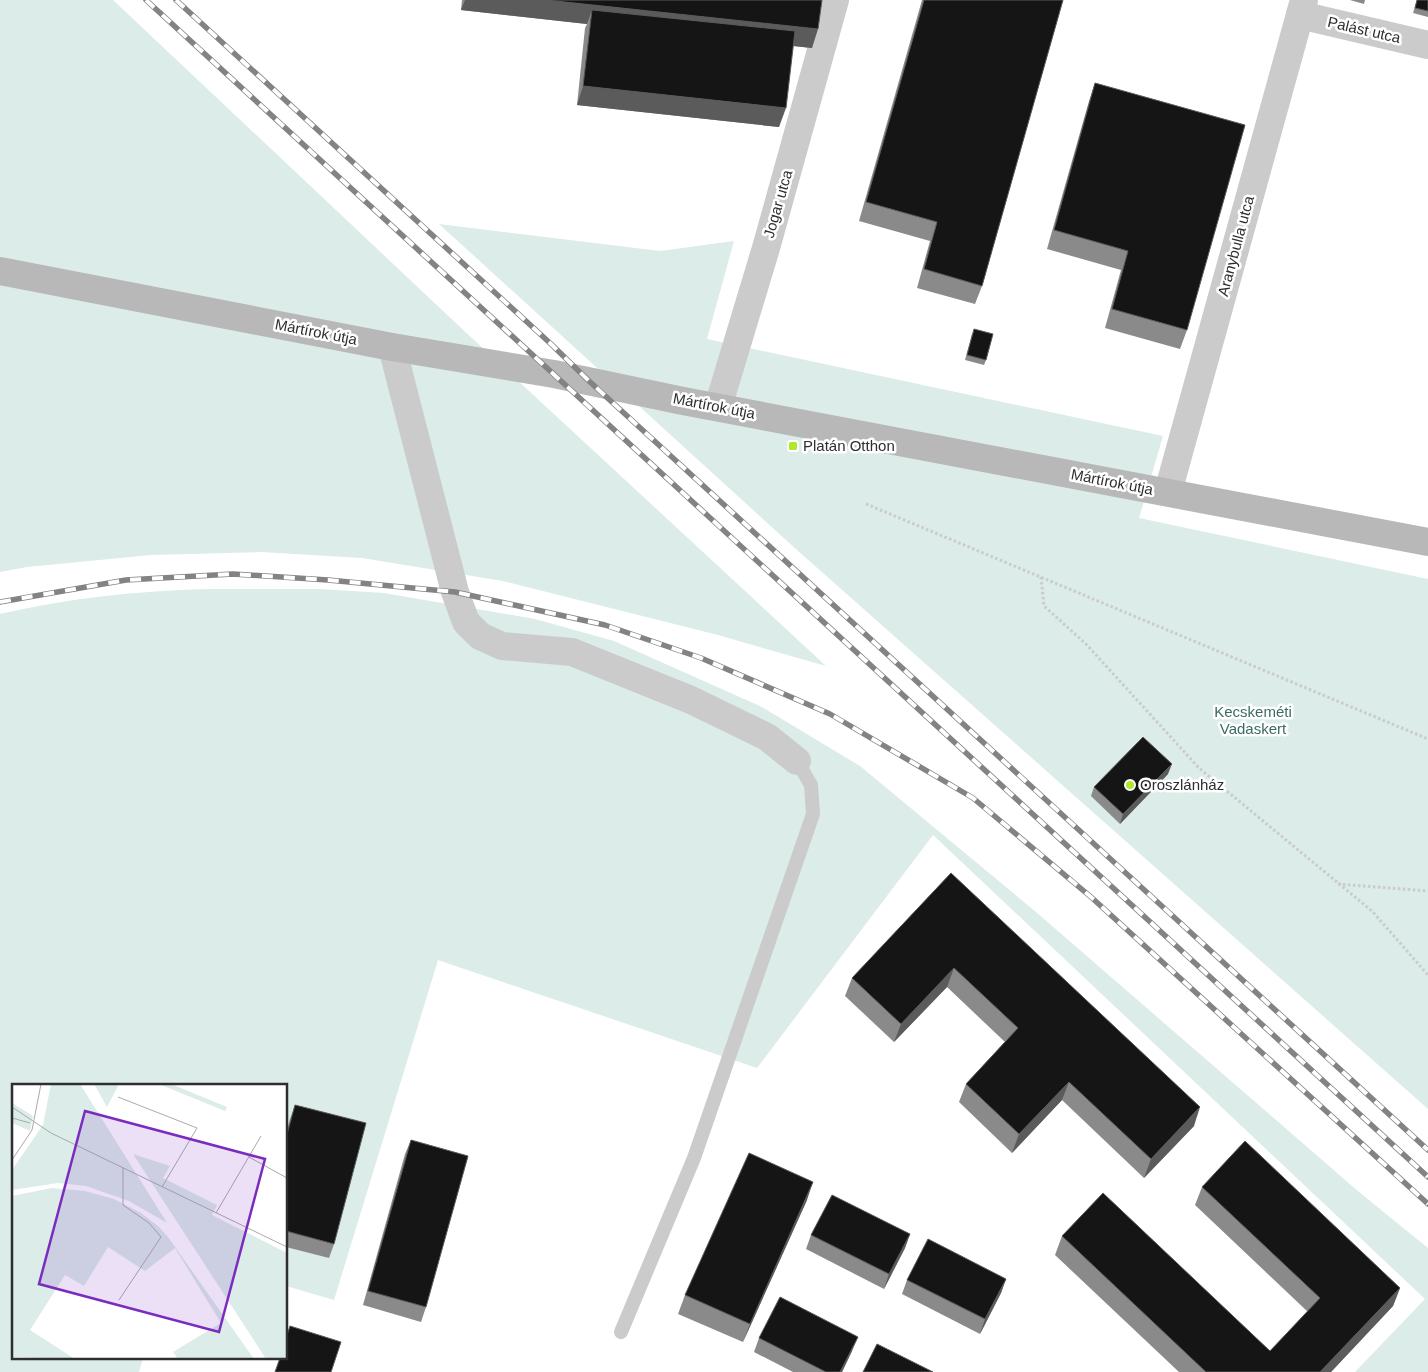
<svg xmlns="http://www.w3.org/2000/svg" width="1428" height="1372" font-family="Arial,sans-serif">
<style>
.green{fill:#dbece9}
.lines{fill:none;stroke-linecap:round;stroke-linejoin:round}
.path{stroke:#cbcbcb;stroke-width:3;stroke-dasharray:2.5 2.5;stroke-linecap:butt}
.lane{stroke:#cbcbcb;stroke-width:14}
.street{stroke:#cbcbcb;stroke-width:28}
.secondary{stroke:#b8b8b8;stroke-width:28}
.rail-casing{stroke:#838383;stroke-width:5.5}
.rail{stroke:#fff;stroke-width:4;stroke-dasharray:11;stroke-linecap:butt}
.wall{fill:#8a8a8a}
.shaded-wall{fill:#5b5b5b}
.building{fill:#151515;stroke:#5b5b5b}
.poi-dot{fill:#b0e92c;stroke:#fff;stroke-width:2}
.labels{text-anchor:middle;stroke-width:5;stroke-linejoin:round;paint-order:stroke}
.street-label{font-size:15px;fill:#2e2e2e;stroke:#fff}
.poi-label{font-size:15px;fill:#2e2e2e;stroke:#fff;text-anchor:start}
.park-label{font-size:15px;fill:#3a6b66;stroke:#fff}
.inset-road{fill:none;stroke:#ababab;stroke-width:1}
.view{fill:#7b2cbf;fill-opacity:0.15;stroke:#7b2cbf;stroke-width:2.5}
.inset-edge{fill:none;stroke:#2e2e2e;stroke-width:2.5}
</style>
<rect width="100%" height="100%" fill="#fff"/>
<g class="green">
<path d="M0 0H113L459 326 826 666 718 635 503 581 362 558 261 552 151 555 27 567 0 572Z"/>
<path d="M439 224 660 251 734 241 707 339 1163 436 1139 518 1428 579V1109L797 550Z"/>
<path d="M208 589H319L384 593 535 619 614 641 762 707 860 766 1036 912 1359 1192 1428 1248V1372H1355L1425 1299 933 835 757 1068 438 960 334 1300 286 1286V1086H14V1358H143L139 1372H0V614C68 598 138 591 208 589Z"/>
</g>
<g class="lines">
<g class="path">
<path d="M866 504 1428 739"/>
<path d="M1041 577 1044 606 1086 644 1199 768 1372 911 1428 975"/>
<path d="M1338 884 1428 891"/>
</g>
<path class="lane" d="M621 1332 694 1158 813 814 811 785 797 761"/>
<g class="street">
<path d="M1300 15 1428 45"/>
<path d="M392 347 455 592 466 622 480 636 502 646 572 652 691 700 767 737 797 761"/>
<path d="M718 407 766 248 835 0"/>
<path d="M1168 492 1304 0"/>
</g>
<path class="secondary" d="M0 271 392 347 554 374 683 401 1428 542"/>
<g class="rail-casing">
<g id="rail">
<path d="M146 0 1428 1177"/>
<path d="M176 0 551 344 589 381 1428 1150"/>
<path d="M0 602 126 580 233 574 328 580 455 592 605 625 701 658 830 714 973 798 1091 897 1428 1204"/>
</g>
</g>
<use href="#rail" class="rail"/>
</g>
<g class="wall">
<path d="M462 0H822L812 48 793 46 779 127 577 105 585 28 587 24 461 10Z"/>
<path d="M922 0H1063L982 286 975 304 917 288 930 241 859 221Z"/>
<path d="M1350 0H1365L1364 4Z"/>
<path d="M1417 0H1428V17L1413 13Z"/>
<path d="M1095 83 1187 330 1180 349 1105 328 1121 270 1047 249 1089 101Z"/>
<path d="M972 334 986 360 984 365 965 360Z"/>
<path d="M1168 774 1120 824 1091 796 1094 787Z"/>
<path d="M951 873 1194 1126 1144 1178 1062 1100 1012 1153 959 1102 966 1084 1005 1042 947 987 894 1042 845 996 852 978Z"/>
<path d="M295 1105 334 1244 329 1258 286 1247V1133L290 1119Z"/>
<path d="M411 1140 426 1307 421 1322 363 1305 405 1154Z"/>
<path d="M1202 1187 1400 1288 1393 1306 1331 1372H1179L1055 1255 1062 1236 1270 1351 1308 1312 1195 1205Z"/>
<path d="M807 1200 743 1342 678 1314 685 1295Z"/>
<path d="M910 1234 905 1248 884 1289 806 1249 811 1235Z"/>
<path d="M1006 1279 1001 1293 980 1334 902 1294 907 1280Z"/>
<path d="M759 1338 852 1351 842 1372H793L754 1352Z"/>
</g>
<g class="shaded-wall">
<path d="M465 0H546L818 29 812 48 590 24 592 10 587 24 461 10Z"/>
<path d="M583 86 786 108 779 127 577 105Z"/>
<path d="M1172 764 1168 774 1120 824 1123 814Z"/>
<path d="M954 968 947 987 894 1042 901 1024Z"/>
<path d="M1069 1082 1062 1100 1012 1153 1019 1134Z"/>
<path d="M1200 1107 1194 1126 1144 1178 1151 1159Z"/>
<path d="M813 1182 807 1200 743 1342 750 1324Z"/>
<path d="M910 1234 905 1248 884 1289 889 1274Z"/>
<path d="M1006 1279 1001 1293 980 1334 985 1319Z"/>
<path d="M1400 1288 1393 1306 1331 1372H1320Z"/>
<path d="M858 1337 852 1351 842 1372H840Z"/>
</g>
<g class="building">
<path d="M546 0H822L818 29Z"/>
<path d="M924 0H1063L982 286 924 269 937 222 866 202Z"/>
<path d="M1417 0H1428V11L1415 8Z"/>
<path d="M592 10 795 31 786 108 583 86Z"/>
<path d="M1095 83 1245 125 1187 330 1112 309 1128 251 1054 230Z"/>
<path d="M974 329 993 334 986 360 967 355Z"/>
<path d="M1143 737 1172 764 1123 814 1094 787Z"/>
<path d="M951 873 1200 1107 1151 1159 1069 1082 1019 1134 966 1084 1018 1028 954 968 901 1024 852 978Z"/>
<path d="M295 1105 366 1123 334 1244 286 1231V1138Z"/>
<path d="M411 1140 468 1156 426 1307 368 1291Z"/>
<path d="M1245 1141 1400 1288 1320 1372H1206L1062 1236 1103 1193 1270 1351 1320 1298 1202 1187Z"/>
<path d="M749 1153 813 1182 750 1324 685 1295Z"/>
<path d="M832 1195 910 1234 889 1274 811 1235Z"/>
<path d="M928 1239 1006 1279 985 1319 907 1280Z"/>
<path d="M780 1297 858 1337 840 1372H826L759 1338Z"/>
<path d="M290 1326 341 1342 331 1372H275L280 1358H286V1338Z"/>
<path d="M877 1344 933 1372H863Z"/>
</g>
<g class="poi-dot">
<rect x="788" y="441" width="10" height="10" rx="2.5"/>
<circle cx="1130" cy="785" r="5"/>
</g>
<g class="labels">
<g class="street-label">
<text transform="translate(1364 30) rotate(13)" y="5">Palást utca</text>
<text transform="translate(778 204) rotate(-74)" y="5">Jogar utca</text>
<text transform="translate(1236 246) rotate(-75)" y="5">Aranybulla utca</text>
<text transform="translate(316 332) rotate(11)" y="5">Mártírok útja</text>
<text transform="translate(714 406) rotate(11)" y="5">Mártírok útja</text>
<text transform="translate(1112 482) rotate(11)" y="5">Mártírok útja</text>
</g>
<g class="poi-label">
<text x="803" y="451">Platán Otthon</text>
<text x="1140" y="790">Oroszlánház</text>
</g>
<g class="park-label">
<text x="1253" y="717">Kecskeméti<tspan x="1253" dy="17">Vadaskert</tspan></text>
</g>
</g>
<g transform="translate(12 1084)">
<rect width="275" height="275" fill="#fff"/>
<path d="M39 0H68L155 139 117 117 74 102 46 99 0 106V86L31 41ZM82 0H107L95 23ZM147 0H159L215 23 213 27ZM0 19 21 32 18 47 0 39ZM121 70 158 82 151 94 205 121 200 131 275 169V275H254ZM40 104 73 107 102 115 129 129 146 142 156 153 242 275H166L161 268 209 239 163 164 133 187 96 163 72 202 53 191 18 246 63 275 0 273V112Z" fill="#dbece9"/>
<path class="inset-road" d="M106 13 185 44 150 103M0 23 39 49 275 163M0 34 18 39M237 73 275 94M0 76 20 46 29 0M204 129 249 52M107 216 149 153 137 139 111 121V84"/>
<path class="view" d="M73 27 253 75 207 248 27 200Z"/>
<rect width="275" height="275" class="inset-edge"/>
</g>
</svg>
